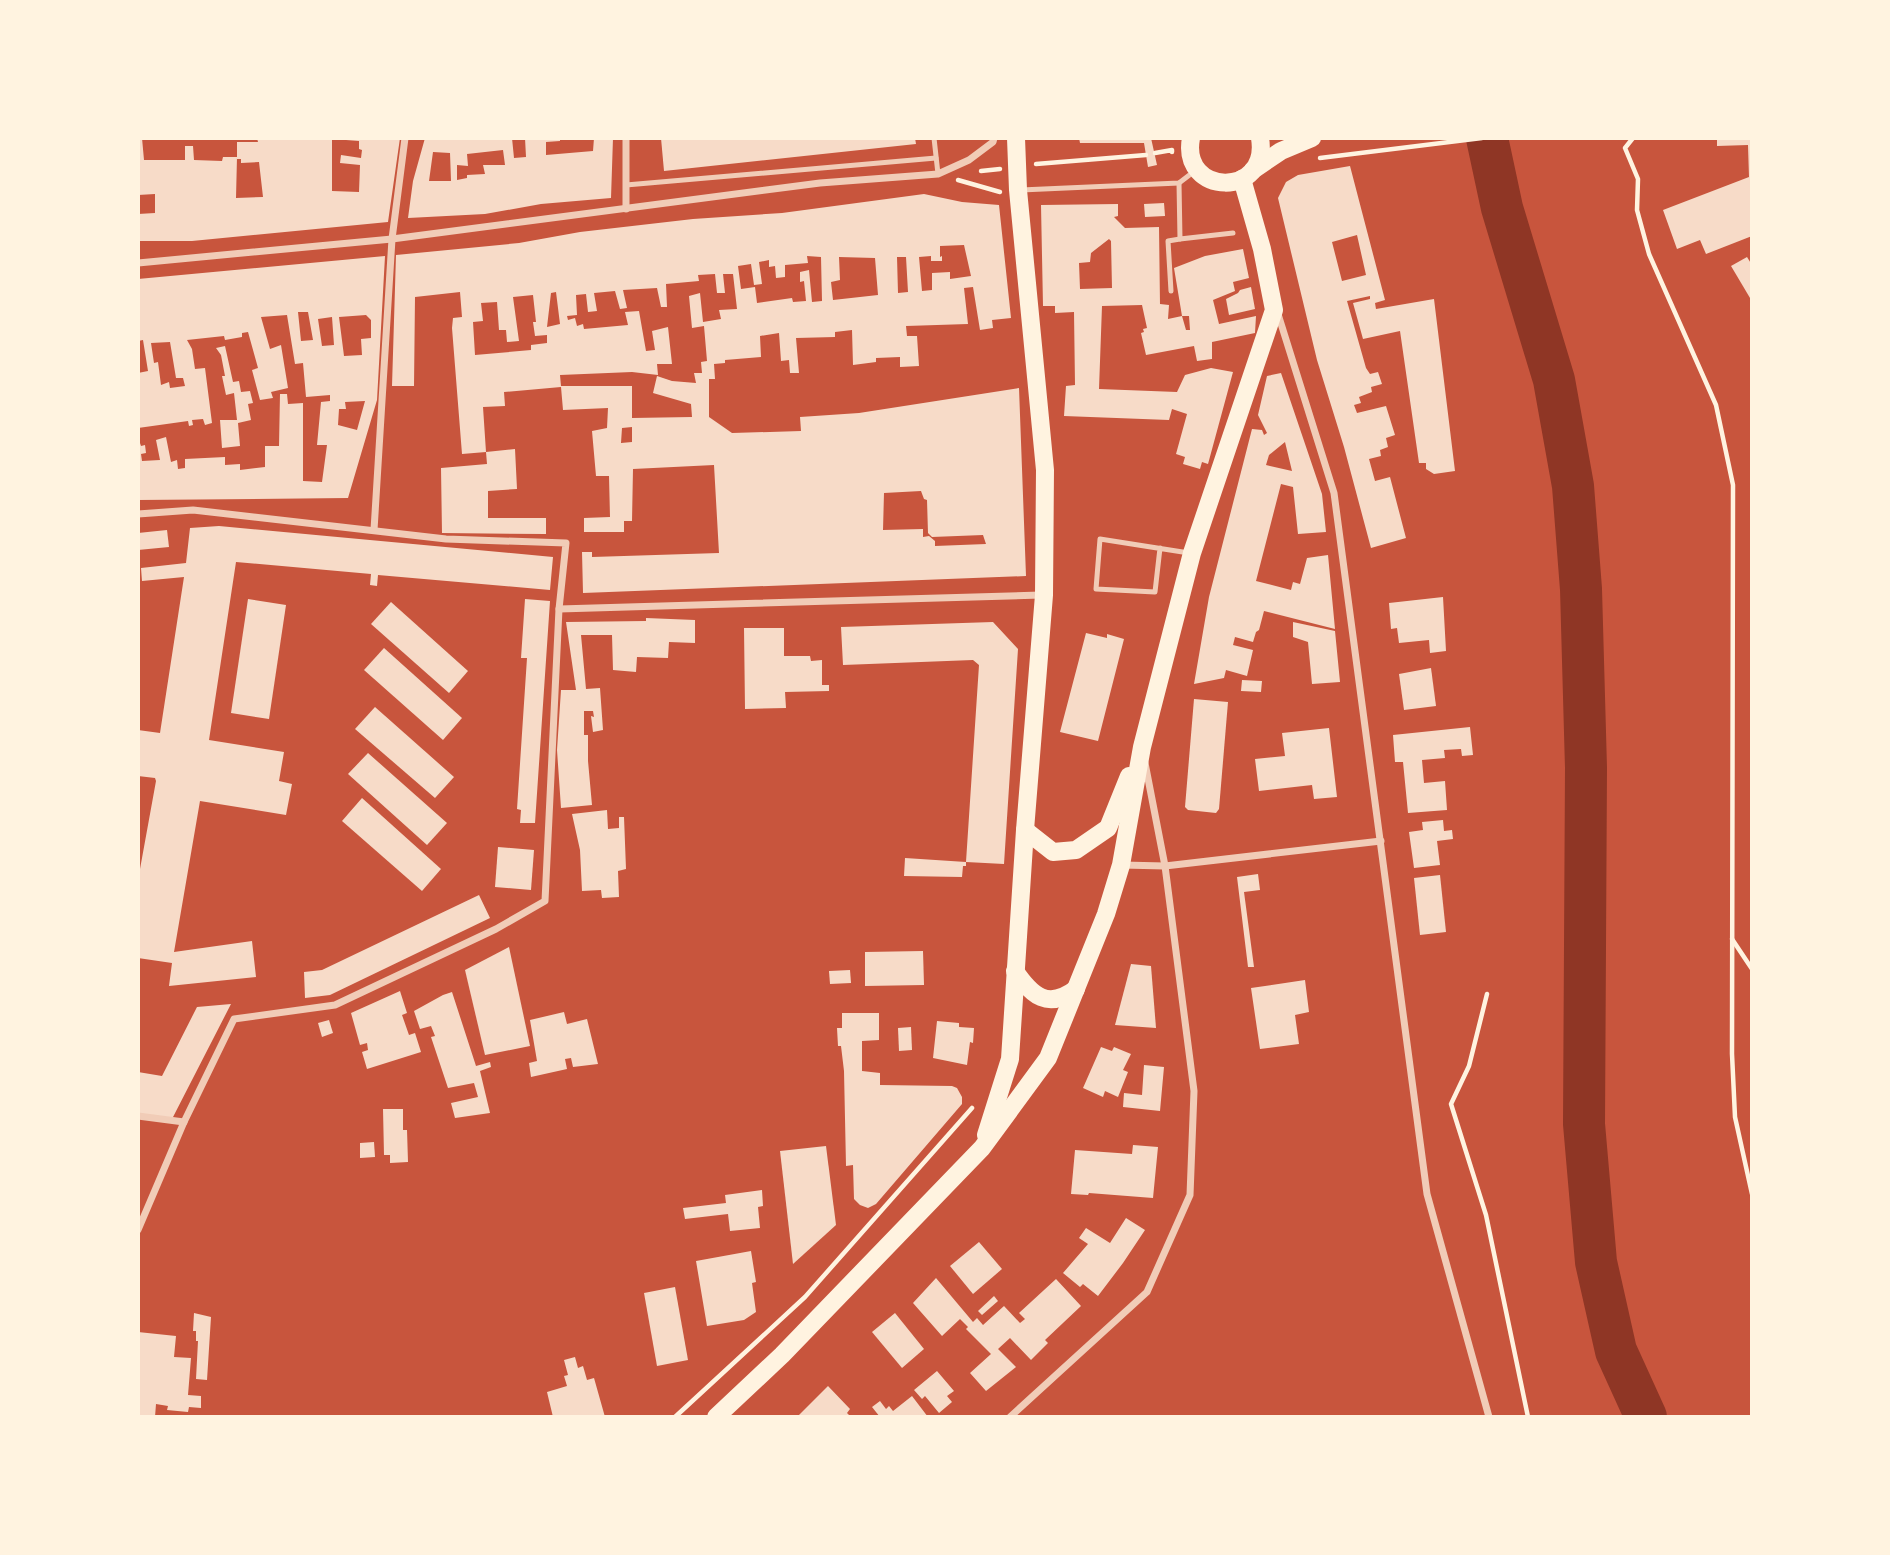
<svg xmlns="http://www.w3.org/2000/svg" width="1890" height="1555" font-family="'Work Sans',sans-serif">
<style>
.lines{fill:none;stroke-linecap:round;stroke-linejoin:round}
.river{stroke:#8f3625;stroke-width:42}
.building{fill:#f7dbc8;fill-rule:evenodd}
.path{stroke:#fff3e0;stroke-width:4.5}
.service{stroke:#f1ccb7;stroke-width:5}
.minor{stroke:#f1ccb7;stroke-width:7}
.primary{stroke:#fff3e0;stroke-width:18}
</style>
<rect width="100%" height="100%" fill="#c8553d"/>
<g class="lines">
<path class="river" d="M1487 138 1502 208 1554 380 1573 486 1581 589 1586 768 1584 1124 1596 1262 1616 1351 1646 1417"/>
</g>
<g class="building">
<path d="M138 138H142L144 160H185V146H193L194 160 222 161 223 157H237L236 198 263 197 259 162 241 163V159H237V142H258L257 138H332V191L359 192 360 165 340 163 341 155 361 158 362 150 359 149V141L346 140 347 138H400L388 222 192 241H138V214L155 213V194L138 195Z"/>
<path d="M425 138H512L514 158 526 157 525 138H560V141L546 142V155L593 151 594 138H613L611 198 541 204 485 214 408 218 413 181ZM503 150 505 165H483L485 174 467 175V178L457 180V165L468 166 467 154ZM433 152 450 153 451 181H429Z"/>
<path d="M661 138H915L916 144 664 171Z"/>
<path d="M1079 138H1151L1157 165 1148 167 1144 143H1080Z"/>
<path d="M1717 138H1752V236L1706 254 1700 240 1677 249 1663 210 1749 177 1748 145 1717 146Z"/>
<path d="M1350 166 1385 300 1375 303 1376 309 1434 299 1455 471 1434 474 1426 469V463H1419L1400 331 1363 339 1353 303 1370 299V296L1347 301 1366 368 1370 374 1378 372 1382 384 1371 387 1372 392 1359 397 1361 403 1354 405 1357 413 1386 406 1395 435 1386 438 1388 447 1380 450 1381 456 1369 459 1375 481 1390 477 1406 538 1371 548 1344 447 1317 360 1278 198 1286 182 1298 175ZM1357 235 1366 275 1342 281 1332 242Z"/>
<path d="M924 194 962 202 999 205 1011 318 992 320 993 328 980 330 973 287 964 288 968 324 906 326 907 336H917L919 366 900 367V357L876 358V362L853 365 852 330 835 332V337L796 338 799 373H790L789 360 781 361 779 333 760 336 761 357 725 360V363L714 364 715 379H709V417L732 433 801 431 800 417 859 413 1019 388 1026 576 583 593 582 552H592V557L719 553 714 465 633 469 632 521H624V532H584V518L610 517 609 476H596L592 431 607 428 608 408 563 410 561 387 504 392 505 406 483 407 486 452 462 454 452 328 453 318 462 317 460 292 415 297 414 386H392L396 255 519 243 580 232 693 219 782 213ZM964 245 971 276 950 279V272L932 273V290L922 291 919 257 931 256V261H942V256L940 257V246ZM807 256 821 257 822 301 812 302 809 270 800 272V282L804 281 806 301 793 302 792 298 757 303 755 287 741 289 738 266 751 264 754 285 762 284 759 262 769 260V267L775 266 776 278 785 277V265L808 263ZM839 257 875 258 878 295 833 300 831 282 840 280ZM897 257H906L908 292 898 293ZM715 274 717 293H725L723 274H733L737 309 719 310 721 319 703 322 700 293 689 296 692 328 704 326 707 361 701 362 702 373H694L696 383 672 381 657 376 653 393 691 404 692 417 632 418V386H561L560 375 632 372 658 375 657 364H672L668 327 652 331 655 350 646 351 639 311 625 312 628 325 584 329 583 324 577 326 575 318 568 320 567 316 577 315 576 295 586 294 588 312 597 311 594 293 615 291 620 309 627 308 623 290 657 288 661 307H667L666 284 699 281 698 275ZM556 292 560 324 547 327 551 293ZM533 295 536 322H533L535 336 547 335V343L531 345V350L475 355 473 322 483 321 481 303 497 302 499 330H506L507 342 519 341 513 297ZM632 427V442L621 443 622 428ZM921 491 924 499 927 500 928 533 932 537 983 535 986 544 935 546V541L929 536 923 537V529L883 530 884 493Z"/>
<path d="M1164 203 1165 216 1145 217 1144 204Z"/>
<path d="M1118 204V216L1114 217 1125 228 1159 227 1160 304 1169 305 1168 319 1182 316 1186 330H1190L1189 316H1182L1174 268 1205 256 1243 249 1249 278 1233 282 1235 291 1213 300 1219 324 1256 316 1255 333 1212 342V359L1197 361 1194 346 1146 355 1141 333 1144 332 1143 329 1147 328 1142 305 1102 306 1099 389 1177 392 1185 375 1211 368 1233 372 1208 464 1202 462 1200 469 1183 464 1185 457 1176 454 1187 414 1172 409 1169 420 1064 416 1066 386 1075 385 1074 312 1055 313V306H1043L1041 205ZM1109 239 1111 241 1112 288 1080 289 1079 263 1090 262 1091 253Z"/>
<path d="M385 256 377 400 348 498 138 500V437L141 446 145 445 146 453 141 454 142 461 160 460 156 440 166 437 171 462 177 460 178 469 185 468V459L225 457V465L240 464V470L265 467V446H279L280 394H287L288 404 303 403V481L322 482 327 445H317L321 402 330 401V395L306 397 303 363 295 364 287 315 261 317 270 349 281 345 288 388 271 392 273 398 260 400 252 370 258 368 248 332 242 333V337L225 340 224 336 187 340 192 349 195 369 205 368 212 423 205 425 203 419 192 420 193 425 189 426 188 421 138 428V373L148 371 143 340 138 341V279ZM298 312H308L313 340 301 341ZM366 315 371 320V338L361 339 362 355 344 356 339 317ZM332 317 334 345 322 346 318 319ZM170 342 176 378H183L185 386 170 388 169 382 161 385 158 362 154 363 151 343ZM365 401 357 430 338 425 339 409H346L345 402Z"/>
<path d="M1747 257 1752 265V296L1750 298 1731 266Z"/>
<path d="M1251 287 1255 309 1229 315 1226 299 1238 293 1240 290Z"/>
<path d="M225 346 233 382 239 381 241 392 250 391 253 403 248 404 251 420 238 423 240 446 222 448 220 420H237L234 393 226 395 222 376H225L221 355 216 348Z"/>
<path d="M1281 373 1322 494 1326 532 1298 534 1293 487 1281 484 1256 581 1291 590 1293 582 1300 584 1307 558 1328 555 1335 629 1264 611 1259 630 1256 632 1253 642 1235 637 1233 645 1253 650 1247 676 1226 670 1224 678 1194 684 1209 597 1252 429 1262 430 1264 435 1267 433 1258 415 1267 376ZM1285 442 1292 471 1266 465 1269 455Z"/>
<path d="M515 449 517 489 488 491V518H546V534L442 533 441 468 487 464 486 452Z"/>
<path d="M219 526 553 557 550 590 378 575 377 586 370 585 371 574 236 562 209 740 284 752 279 781 292 784 286 815 200 801 174 952 252 941 256 977 169 986 172 963 138 958V880L156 781 155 778 138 776V730L160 733 184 577 142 581 141 568 186 563 190 528Z"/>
<path d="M167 530 169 547 138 550V533Z"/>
<path d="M1443 597 1446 651 1430 653 1429 640 1399 643 1397 628 1391 629 1389 603Z"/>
<path d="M248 599 286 605 269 719 231 713Z"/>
<path d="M525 599 550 601 535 823H520L521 810 517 809 527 658H521Z"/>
<path d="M391 602 468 671 449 693 371 624Z"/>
<path d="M646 618 695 620V643L669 642 668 658 637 657 636 672 613 670 612 635H581L586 689 600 688 603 730 593 732 591 716 594 717 593 711H584V735H588V761L592 805 561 808 557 750 561 690H576L566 622 646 621Z"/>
<path d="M993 622 1018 649 1004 864 966 862 979 665 973 660 843 665 841 627Z"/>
<path d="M1293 622 1335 631 1340 682 1312 684 1308 642 1293 637Z"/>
<path d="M744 628H784V656H810L811 661 822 660V685H829V691L785 692 786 708 745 709Z"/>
<path d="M1086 633 1107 638V634L1124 639 1098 741 1060 732Z"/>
<path d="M384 648 462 718 443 740 364 670Z"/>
<path d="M1431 668 1436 706 1404 710 1399 674Z"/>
<path d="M1242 680 1262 681 1261 692 1241 691Z"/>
<path d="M1194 699 1228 702 1219 809 1216 813 1188 810 1185 807Z"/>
<path d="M375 707 454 777 435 798 355 729Z"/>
<path d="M1470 727 1473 755 1462 756 1461 749 1444 750 1445 758 1422 760 1424 783 1445 781 1447 810 1408 813 1403 762H1395L1393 735Z"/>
<path d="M1329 728 1337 797 1314 799 1312 785 1259 791 1255 759 1285 756 1282 733Z"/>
<path d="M368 753 447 823 427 845 348 774Z"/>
<path d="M362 798 441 869 422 891 342 821Z"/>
<path d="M607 810 608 829 619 828V817H624L626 869 618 871 619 897 602 898 601 890 582 891 580 850 572 814Z"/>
<path d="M1443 820 1444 831 1452 830 1453 839 1437 841 1440 865 1414 868 1409 832 1423 830 1422 822Z"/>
<path d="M498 847 534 850 531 890 495 887Z"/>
<path d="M905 858 966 862V866H963L962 877 904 876Z"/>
<path d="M1258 874 1260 890 1244 892 1254 967H1248L1237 877Z"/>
<path d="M1440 875 1446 932 1420 935 1414 878Z"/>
<path d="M479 895 490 918 330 995 305 998 304 972 322 970Z"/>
<path d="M509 947 530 1046 485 1055 465 970Z"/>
<path d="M923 951 924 985 865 986V952Z"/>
<path d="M1131 964 1151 966 1156 1028 1115 1025Z"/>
<path d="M850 970 851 983 830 984 829 971Z"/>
<path d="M1305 980 1309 1012 1295 1015 1299 1044 1260 1049 1251 988Z"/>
<path d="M400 991 407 1013 402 1015 409 1035 415 1033 421 1052 367 1069 362 1052 368 1050 367 1043 360 1045 351 1013Z"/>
<path d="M452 992 476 1066 490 1062 491 1067 480 1071 490 1113 455 1118 451 1103 478 1097 474 1083 448 1088 431 1037 435 1036 431 1026 420 1029 414 1011 443 995Z"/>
<path d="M231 1004 172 1119 138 1113V1072L162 1076 197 1007Z"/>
<path d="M564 1012 567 1024 587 1019 598 1064 573 1067 571 1058 565 1059 567 1069 531 1077 529 1063 537 1061 530 1020Z"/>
<path d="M842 1013H879V1040L862 1041V1071L880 1073V1085L952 1086 957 1088 962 1097V1104L876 1204 868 1208 860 1205 854 1199 853 1165 846 1166 844 1071 841 1046H838L837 1028H842Z"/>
<path d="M329 1020 333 1033 322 1037 318 1023Z"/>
<path d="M937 1021 959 1023V1027L974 1028 973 1043 970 1042 967 1065 933 1058Z"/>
<path d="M911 1027 912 1050 899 1051 898 1028Z"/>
<path d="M1101 1047 1112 1051 1114 1047 1131 1054 1123 1070 1128 1072 1118 1097 1105 1091 1103 1097 1083 1088Z"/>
<path d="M1144 1065 1164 1067 1160 1111 1123 1107 1124 1093 1142 1095Z"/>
<path d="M383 1109H403V1130H407L408 1162 390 1163V1155H384Z"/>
<path d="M374 1142 375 1157 360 1158V1143Z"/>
<path d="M1133 1145 1158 1147 1153 1198 1089 1193 1088 1195 1071 1194 1075 1150 1132 1154Z"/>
<path d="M826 1146 836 1225 793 1264 780 1151Z"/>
<path d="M762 1190 763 1206 758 1207 760 1228 730 1231 728 1214 685 1219 683 1208 726 1203 725 1195Z"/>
<path d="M1126 1218 1145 1230 1123 1263 1098 1296 1083 1284 1080 1287 1063 1273 1088 1244 1079 1238 1086 1228 1110 1243Z"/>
<path d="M979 1242 1002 1269 973 1294 950 1266Z"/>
<path d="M751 1251 756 1282 752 1283 756 1312 744 1320 707 1326 696 1261Z"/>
<path d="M936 1278 973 1322 977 1318 983 1325 1004 1306 1020 1323 1025 1319 1019 1313 1056 1279 1081 1306 1045 1340 1048 1343 1031 1360 1010 1338 998 1349 1016 1367 986 1391 970 1373 991 1354 966 1329 968 1327 960 1319 942 1336 913 1303Z"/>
<path d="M675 1287 688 1360 657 1366 644 1293Z"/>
<path d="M994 1296 998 1301 982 1315 978 1311Z"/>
<path d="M194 1313 211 1317 207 1380 196 1379 198 1341H196V1331H193Z"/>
<path d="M895 1313 924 1349 902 1368 872 1332Z"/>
<path d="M138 1332 176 1336 174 1357 191 1358 188 1395 201 1396V1408L189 1407 188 1412 167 1410 168 1406 156 1404 155 1417H138Z"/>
<path d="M575 1357 578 1368 583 1366 587 1380 594 1378 605 1417H553L547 1392 567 1386 564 1376 568 1375 564 1360Z"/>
<path d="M937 1371 954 1391 947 1396 952 1402 939 1413 925 1396 922 1399 914 1390Z"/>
<path d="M828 1386 850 1409 847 1413 851 1417H797Z"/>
<path d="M912 1396 928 1417H880L872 1407 880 1401 886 1409 889 1406 893 1411Z"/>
</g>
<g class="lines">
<g class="path">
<path d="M1633 138 1625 148 1638 179 1637 210 1649 254 1716 405 1733 485 1732 1054 1735 1117 1752 1194"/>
<path d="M1155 153 1172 150V152"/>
<path d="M1320 158 1482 138"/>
<path d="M1036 164 1146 155"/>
<path d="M981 171 1000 169"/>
<path d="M958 180 1000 192"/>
<path d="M1732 939 1752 969"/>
<path d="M1487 994 1469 1066 1451 1104 1486 1215 1528 1417"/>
<path d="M675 1417 805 1297 972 1108"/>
</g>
<g class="service">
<path d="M934 138 938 174"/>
<path d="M1179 183 1180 239 1233 233"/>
<path d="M626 185 936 158"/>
<path d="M1021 190 1179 183 1196 170"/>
<path d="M1171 291 1168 241 1180 239"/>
<path d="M1160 548 1155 592 1096 589 1100 539 1189 553"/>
</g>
<g class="minor">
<path d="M626 138V209"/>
<path d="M138 263 392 239 820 183 938 174 969 160 993 142 994 138"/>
<path d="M1278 314 1334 493 1427 1194 1489 1417"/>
<path d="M138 514 193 510 446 539 566 543 559 609 545 901 496 929 335 1005 234 1019 184 1122 138 1230"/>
<path d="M374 530 392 239 405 138"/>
<path d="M559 609 1041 595"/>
<path d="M1122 865 1165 866 1381 841"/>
<path d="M138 1116 184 1122"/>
<path d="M1010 1417 1147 1292 1190 1195 1194 1091 1165 866 1145 763"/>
</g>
<g class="primary">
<path d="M1191 138C1180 197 1270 198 1260 138"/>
<path d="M1253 170 1281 151 1312 138"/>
<path d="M1025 830 1053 852 1076 850 1108 828 1129 776"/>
<path d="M1015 971C1032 996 1048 1010 1076 989"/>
<path d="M986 1135 1010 1059 1025 830 1044 595 1045 470 1018 190 1016 138"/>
<path d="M716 1417 782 1355 982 1148 1048 1058 1106 914 1121 865 1142 747 1192 553 1274 310 1262 249 1242 179"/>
</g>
</g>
<rect width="1890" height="1555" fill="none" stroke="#fff3e0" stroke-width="280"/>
</svg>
